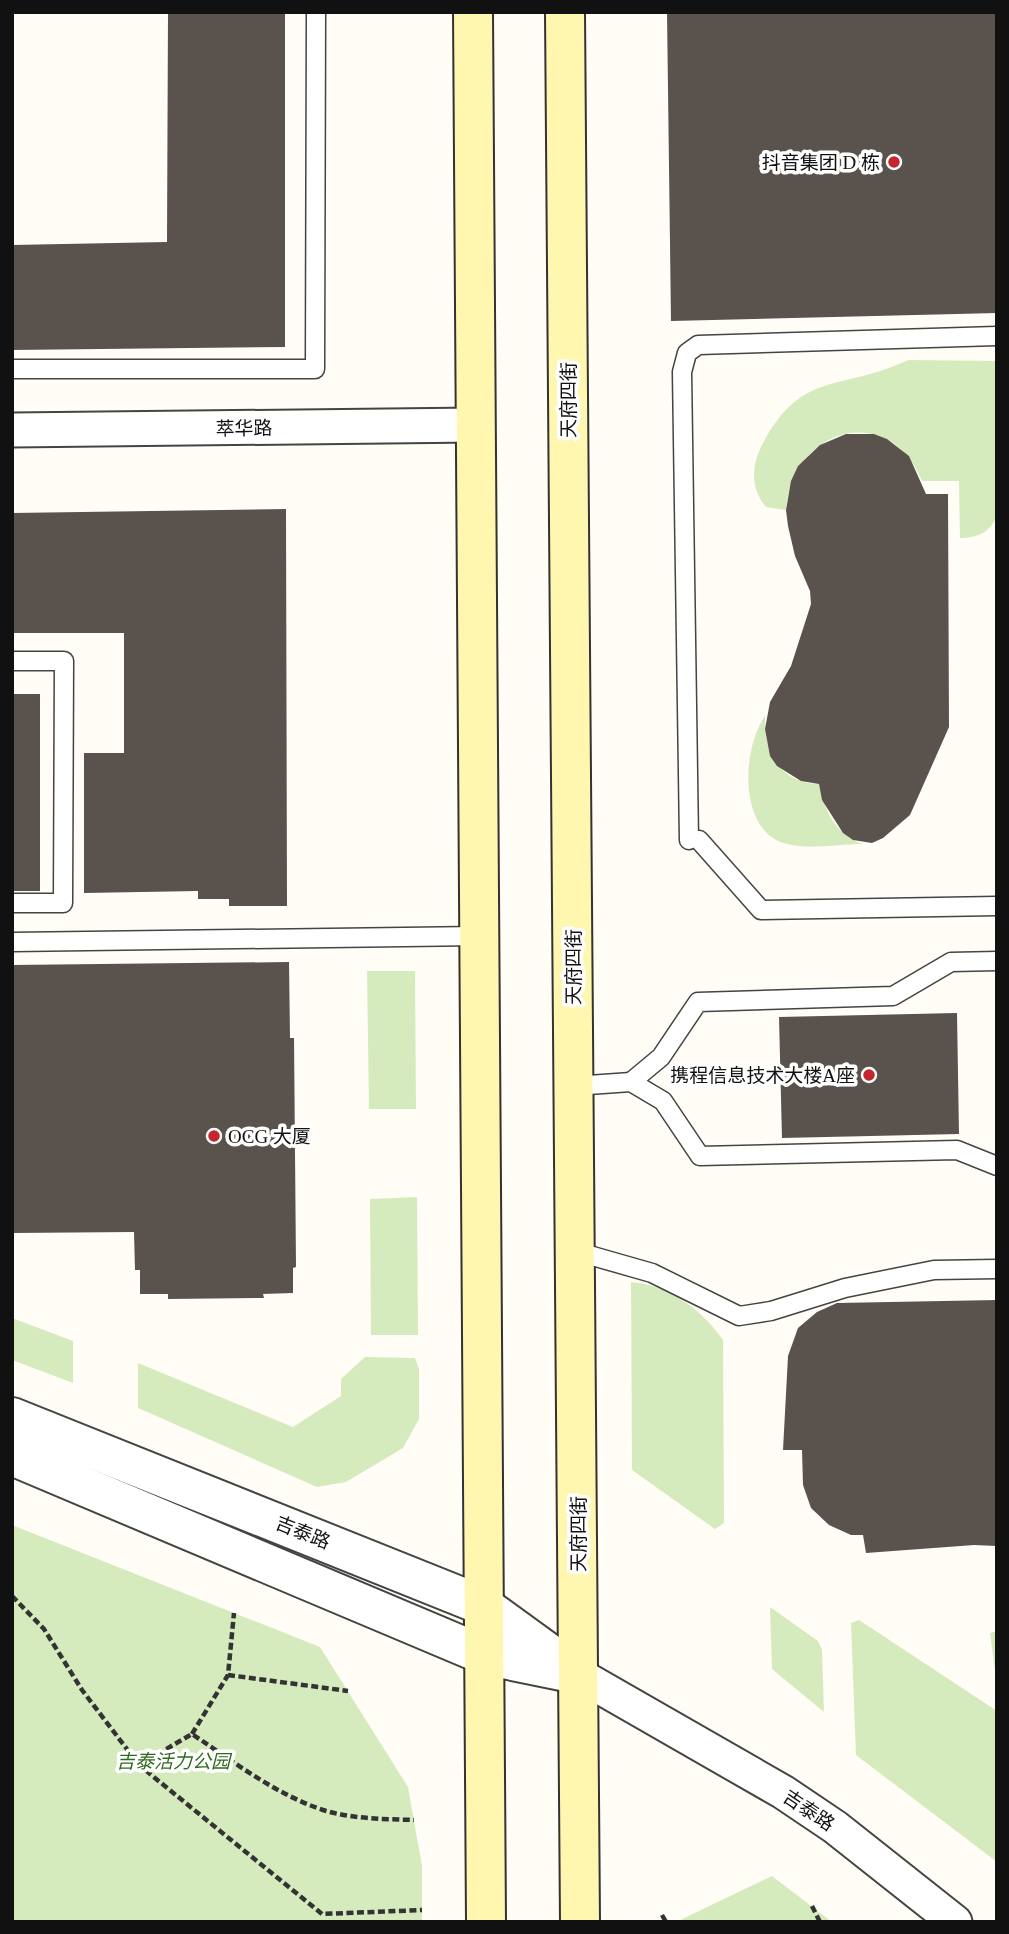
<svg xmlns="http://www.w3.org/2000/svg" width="1009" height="1934" font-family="'Times New Roman','Noto Sans SC',serif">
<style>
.green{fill:#d5ebbd}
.building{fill:#5a524d}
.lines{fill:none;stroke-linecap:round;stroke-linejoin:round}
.service-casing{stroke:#444;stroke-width:21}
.minor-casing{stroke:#444;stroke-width:37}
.tertiary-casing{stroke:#444;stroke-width:42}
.secondary-casing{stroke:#333;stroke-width:42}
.path{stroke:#333;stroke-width:4.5;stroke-dasharray:7 3.5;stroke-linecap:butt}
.service{stroke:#fff;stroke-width:18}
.minor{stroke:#fff;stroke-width:33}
.tertiary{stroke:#fff;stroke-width:38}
.secondary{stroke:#fff6b0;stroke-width:38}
.poi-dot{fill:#c4262e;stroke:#fff;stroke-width:2.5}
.labels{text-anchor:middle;stroke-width:7;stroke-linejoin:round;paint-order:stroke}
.poi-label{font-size:19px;fill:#111;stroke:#fff;text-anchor:end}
.street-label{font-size:19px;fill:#111;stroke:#fff}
.park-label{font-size:19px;font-style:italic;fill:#2f6b1f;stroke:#fff}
</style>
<rect width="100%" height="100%" fill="#fffdf5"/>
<g class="green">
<path d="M908 360 997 361V515C991 532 978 538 960 538L959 481H922C889 400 792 428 786 510L766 507C751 489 751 468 761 447 801 368 842 392 908 360Z"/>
<path d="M765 716C764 752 779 783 819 784 824 810 836 835 863 844 837 844 800 852 776 840 738 819 744 745 765 716Z"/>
<path d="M367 971H415L416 1109H369Z"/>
<path d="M417 1197 418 1335H371L370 1199Z"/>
<path d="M631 1282C670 1286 700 1308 723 1340L724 1523 715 1529 632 1470Z"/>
<path d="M12 1318 73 1341V1383L12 1360Z"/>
<path d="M365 1357 415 1358 419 1369V1419L403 1448 346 1482 317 1487 138 1408V1363L293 1427 341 1396V1379Z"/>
<path d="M12 1525 320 1647 408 1787 422 1866V1922H12Z"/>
<path d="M770 1607 818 1641 822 1650 824 1712 772 1669Z"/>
<path d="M859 1620 997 1711V1862L856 1755 851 1623Z"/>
<path d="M997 1631V1686L990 1633Z"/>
<path d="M772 1876 832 1922H676Z"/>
</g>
<g class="building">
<path d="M168 12H285V347L12 350V245L167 242Z"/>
<path d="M667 12H997V313L671 321Z"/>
<path d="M846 434H874L887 439 909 456 926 494H948L949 727 910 815 883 838 872 843 853 840 843 833 822 800 819 784 801 781 777 766 770 756 765 729 770 702 791 666 811 604 810 591 795 556 788 526 786 510 791 481 798 466 820 445Z"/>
<path d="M286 509 287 906H229V899H198V891L84 893V753H124V633H12V513Z"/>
<rect x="12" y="694" width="28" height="197"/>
<path d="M289 962 290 1038H294L296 1267 293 1268V1293L263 1294 264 1298 168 1299V1294H140V1270H135L134 1232 12 1233V965Z"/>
<path d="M957 1013 959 1134 782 1138 779 1017Z"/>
<path d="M997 1300V1546L974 1545 866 1553 863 1535H851L829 1525 811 1508 803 1485 802 1450H783L788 1356 798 1328 817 1312 837 1303Z"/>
</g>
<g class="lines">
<g class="service-casing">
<g id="service">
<path d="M12 369H315L316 12"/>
<path d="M12 661H64L63 903H12"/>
<path d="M689 840 682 372 687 353 698 345 997 336"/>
<path d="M699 840 761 910 997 906"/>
<path d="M12 942 479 936"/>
<path d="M631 1082 661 1057 698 1002 893 996 951 962 997 961"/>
<path d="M574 1086 631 1082 663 1101 700 1156 957 1150 997 1166"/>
<path d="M575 1251 652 1273 739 1316 771 1311 845 1288 934 1270 997 1269"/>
</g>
</g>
<g class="minor-casing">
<g id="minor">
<path d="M12 430 476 425"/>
<path d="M579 1675 783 1792 835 1827 955 1922"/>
</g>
</g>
<g class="tertiary-casing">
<g id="tertiary">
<path d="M12 1417 484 1606 579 1675"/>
<path d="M12 1456 484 1655 566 1672"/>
</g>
</g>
<g class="secondary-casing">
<g id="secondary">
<path d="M473 12 486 1922"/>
<path d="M565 12 580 1922"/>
</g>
</g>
<g class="path">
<path d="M12 1596 44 1629 82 1690 139 1765 322 1914 422 1910"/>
<path d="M228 1675 348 1691"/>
<path d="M192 1734 228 1675 234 1613"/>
<path d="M139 1765 192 1734C234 1762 275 1794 323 1810 352 1819 383 1819 414 1820"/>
<path d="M812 1906 820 1922"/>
<path d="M662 1915 666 1922"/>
</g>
<use href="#service" class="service"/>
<use href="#minor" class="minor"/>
<use href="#tertiary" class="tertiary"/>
<use href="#secondary" class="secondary"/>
</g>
<g class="poi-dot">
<circle cx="894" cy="162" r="7"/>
<circle cx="869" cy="1075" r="7"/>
<circle cx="214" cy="1136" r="7"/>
</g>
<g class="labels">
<g class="poi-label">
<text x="880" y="169">抖音集团 D 栋</text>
<text x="855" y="1082">携程信息技术大楼A座</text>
<text x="228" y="1143" text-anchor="start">OCG 大厦</text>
</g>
<g class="street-label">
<text transform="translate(568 400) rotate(-90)" y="7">天府四街</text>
<text transform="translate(244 428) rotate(-1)" y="7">萃华路</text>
<text transform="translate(573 967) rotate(-90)" y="7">天府四街</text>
<text transform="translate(303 1532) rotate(22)" y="7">吉泰路</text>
<text transform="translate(578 1534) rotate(-90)" y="7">天府四街</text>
<text transform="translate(809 1810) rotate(34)" y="7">吉泰路</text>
</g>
<g class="park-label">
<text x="173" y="1768">吉泰活力公园</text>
</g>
</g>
<rect width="1009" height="1934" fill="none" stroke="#111111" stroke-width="28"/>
</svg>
